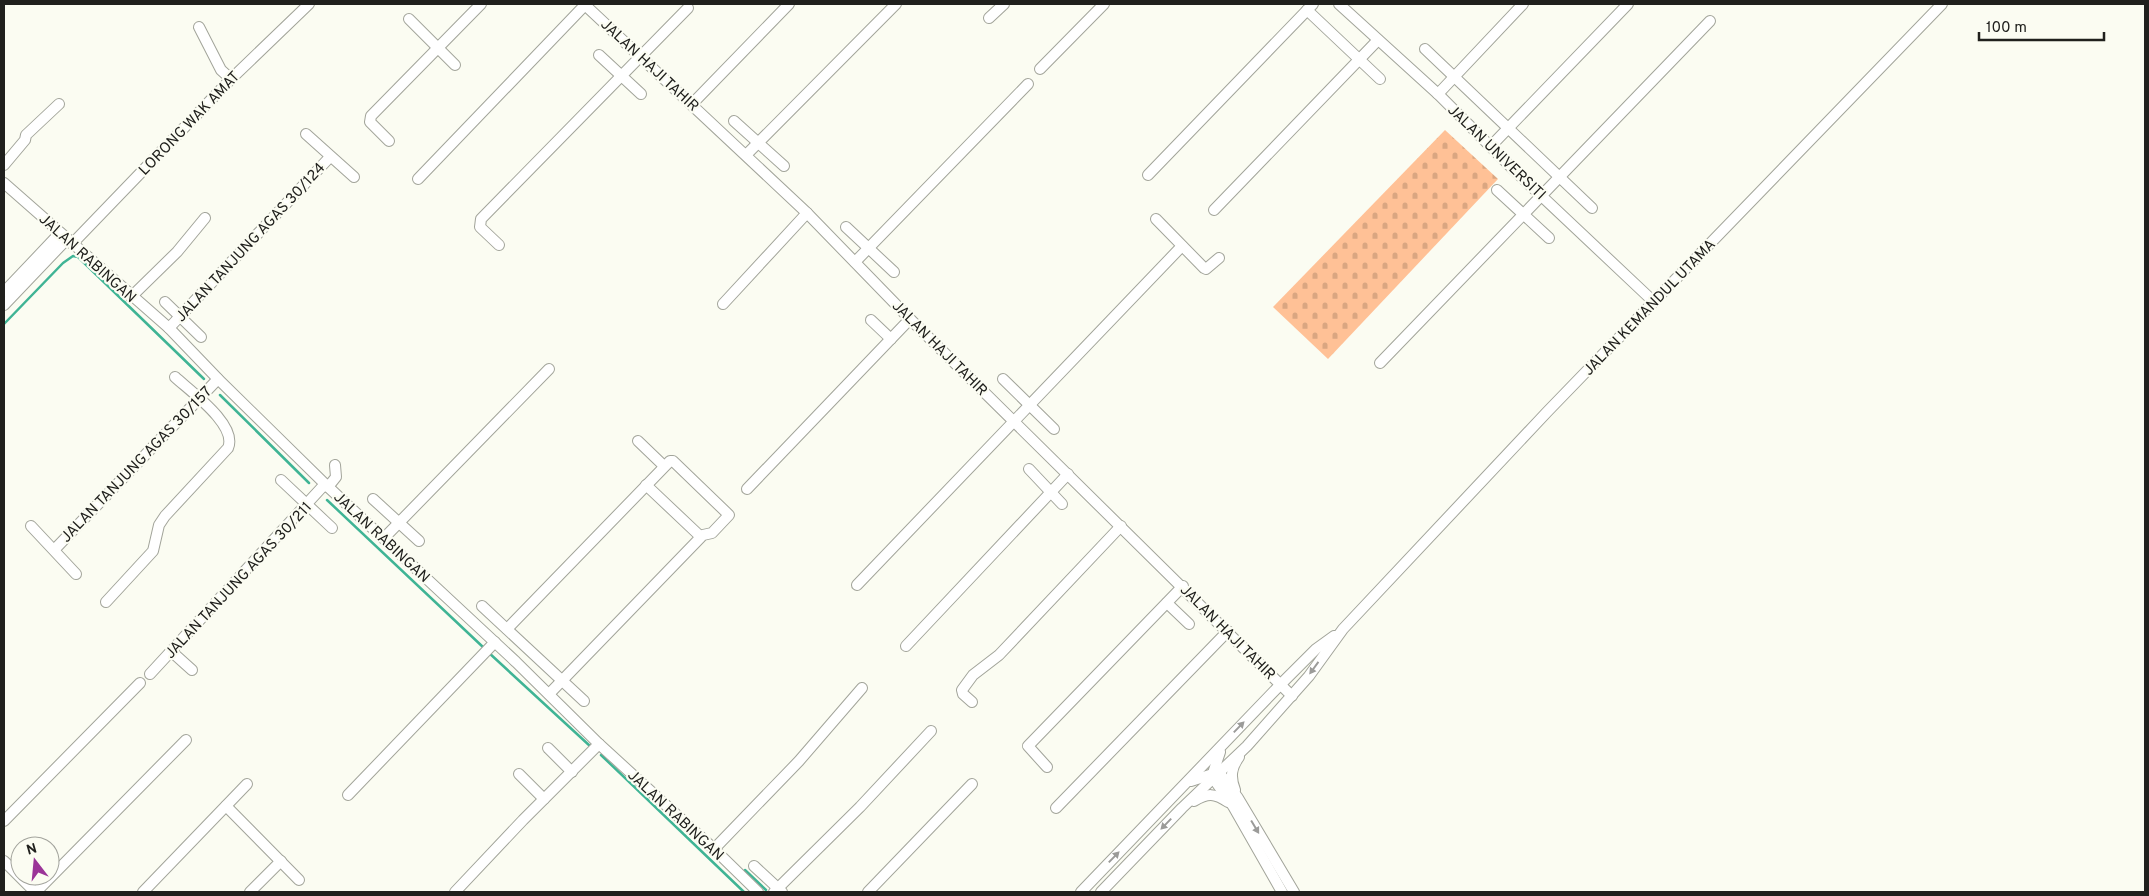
<svg xmlns="http://www.w3.org/2000/svg" width="2149" height="896" font-family="Overpass,sans-serif">
<style>
.cemetery{fill:url(#cemetery-stones)}
.lines{fill:none;stroke-linecap:round;stroke-linejoin:round}
.stream{stroke:#3fb495;stroke-width:2.5}
.minor-casing{stroke:#a2a49a;stroke-width:12}
.minor{stroke:#fff;stroke-width:10}
.oneway{fill:#9b9b99}
.labels{text-anchor:middle;stroke-width:4.5;stroke-linejoin:round;paint-order:stroke}
.street-label{font-size:15px;fill:#20201d;stroke:#fbfcf2}
</style>
<defs>
<pattern id="cemetery-stones" width="16" height="16" patternUnits="userSpaceOnUse" patternTransform="scale(1.25)"><rect width="16" height="16" fill="#ffc196"/><path d="M2 7V4a2 2 0 0 1 4 0v3zM10 15v-3a2 2 0 0 1 4 0v3z" fill="#daa681"/></pattern>
</defs>
<rect width="100%" height="100%" fill="#fbfcf2"/>
<path class="cemetery" d="M1445 130 1498 179 1328 359 1273 307Z"/>
<g class="lines">
<g class="stream">
<path d="M4 324 63 263 73 256 78 257 204 379"/>
<path d="M220 395 309 483"/>
<path d="M327 500 484 648"/>
<path d="M488 652 590 746"/>
<path d="M601 755 744 892"/>
<path d="M745 870 766 890"/>
</g>
<g class="minor-casing">
<g id="minor">
<path d="M584 4 807 213 910 319 1292 696"/>
<path d="M1339 4 1438 94 1514 170 1654 302"/>
<path d="M1307 10 1380 79"/>
<path d="M989 18 1004 4"/>
<path d="M409 19 455 65"/>
<path d="M199 27 221 70 231 79"/>
<path d="M1425 49 1592 208"/>
<path d="M599 55 641 94"/>
<path d="M1040 69 1104 4"/>
<path d="M1438 94 1523 4"/>
<path d="M692 104 789 4"/>
<path d="M734 121 784 166"/>
<path d="M306 134 354 177"/>
<path d="M389 141 370 122 371 116 481 4"/>
<path d="M1491 146 1628 4"/>
<path d="M746 155 896 4"/>
<path d="M4 165 25 140 26 135 59 104"/>
<path d="M1148 175 1313 4"/>
<path d="M418 179 585 5"/>
<path d="M4 183 169 328 218 379 325 484 516 662 599 744 714 849 758 892"/>
<path d="M1497 190 1549 238"/>
<path d="M1214 210 1378 40"/>
<path d="M1156 219 1204 268 1206 269 1219 258"/>
<path d="M846 227 894 272"/>
<path d="M72 244 231 79 309 4"/>
<path d="M499 245 480 227 481 219 688 8"/>
<path d="M855 262 1028 84"/>
<path d="M4 292 60 233"/>
<path d="M131 297 177 252 205 218"/>
<path d="M165 302 201 337"/>
<path d="M723 304 807 213"/>
<path d="M4 305 67 239"/>
<path d="M871 320 891 339"/>
<path d="M169 328 330 157"/>
<path d="M1380 363 1710 21"/>
<path d="M1003 379 1054 429"/>
<path d="M638 441 664 466"/>
<path d="M1029 469 1062 504"/>
<path d="M281 480 332 528"/>
<path d="M328 487 336 477 335 465"/>
<path d="M747 489 910 319"/>
<path d="M373 499 419 541"/>
<path d="M31 526 76 574"/>
<path d="M384 538 549 369"/>
<path d="M55 549 218 379"/>
<path d="M857 585 1182 246"/>
<path d="M106 602 153 551 159 525 165 516 228 448C238 425 190 391 175 377"/>
<path d="M1167 603 1189 624"/>
<path d="M482 606 584 701"/>
<path d="M507 629 670 461H673L729 515 712 533 703 535"/>
<path d="M906 646 1068 474"/>
<path d="M172 652 192 670"/>
<path d="M150 674 325 484"/>
<path d="M549 694 701 537 646 485"/>
<path d="M972 702 963 694 962 690 973 675 999 655 1121 526"/>
<path d="M548 748 572 772"/>
<path d="M1220 752 1213 773V778L1233 806 1282 892"/>
<path d="M1047 767 1028 746 1183 586"/>
<path d="M519 774 544 799"/>
<path d="M1191 781 1219 772 1238 798 1294 892"/>
<path d="M1235 790C1230 777 1231 768 1239 757"/>
<path d="M348 795 495 642"/>
<path d="M1194 801C1208 793 1214 793 1228 802"/>
<path d="M226 806 299 880"/>
<path d="M1056 808 1228 631"/>
<path d="M4 821 140 683"/>
<path d="M714 849 799 761 862 688"/>
<path d="M4 861 35 892"/>
<path d="M754 866 782 892"/>
<path d="M36 892 186 740"/>
<path d="M143 892 247 784"/>
<path d="M250 892 281 861"/>
<path d="M455 892 523 820 599 744"/>
<path d="M774 892 860 807 931 731"/>
<path d="M868 892 972 784"/>
<path d="M1081 892 1280 685 1316 649 1334 636"/>
<path d="M1101 892 1182 808 1247 746 1309 676 1343 629 1547 412 1942 4"/>
</g>
</g>
<use href="#minor" class="minor"/>
</g>
<defs><path id="oneway-solid" d="M-6-.8H1V-3.2L6.5 0L1 3.2V.8H-6Z" transform="scale(1.25)"/></defs>
<g class="oneway">
<use href="#oneway-solid" transform="translate(1314 668) rotate(126)"/>
<use href="#oneway-solid" transform="translate(1239 727) rotate(-46)"/>
<use href="#oneway-solid" transform="translate(1166 824) rotate(134)"/>
<use href="#oneway-solid" transform="translate(1255 827) rotate(59)"/>
<use href="#oneway-solid" transform="translate(1114 857) rotate(-46)"/>
</g>
<g class="labels">
<g class="street-label">
<text transform="translate(650 65) rotate(43)" y="5">JALAN HAJI TAHIR</text>
<text transform="translate(189 123) rotate(-46)" y="5">LORONG WAK AMAT</text>
<text transform="translate(1497 152) rotate(44)" y="5">JALAN UNIVERSITI</text>
<text transform="translate(250 242) rotate(-47)" y="5">JALAN TANJUNG AGAS 30/124</text>
<text transform="translate(88 258) rotate(42)" y="5">JALAN RABINGAN</text>
<text transform="translate(1649 307) rotate(-46)" y="5">JALAN KEMANDUL UTAMA</text>
<text transform="translate(940 348) rotate(45)" y="5">JALAN HAJI TAHIR</text>
<text transform="translate(136 464) rotate(-46)" y="5">JALAN TANJUNG AGAS 30/157</text>
<text transform="translate(382 537) rotate(43)" y="5">JALAN RABINGAN</text>
<text transform="translate(238 580) rotate(-47)" y="5">JALAN TANJUNG AGAS 30/211</text>
<text transform="translate(1228 632) rotate(45)" y="5">JALAN HAJI TAHIR</text>
<text transform="translate(676 815) rotate(43)" y="5">JALAN RABINGAN</text>
</g>
</g>
<rect width="2149" height="896" fill="none" stroke="#20201d" stroke-width="10"/>
<g transform="translate(35 861) rotate(344)"><circle r="24" fill="#fbfcf2" stroke="#a3a49d"/>
<path d="M0-4L9 19L0 12L-9 19Z" fill="#9b3498"/>
<text y="-8" font-size="14" font-weight="bold" text-anchor="middle" fill="#20201d">N</text>
</g>
<path d="M1979 32v8h125v-8" fill="none" stroke="#20201d" stroke-width="2.5"/>
<text x="1986" y="32" font-size="15" fill="#20201d" stroke="#fbfcf2" stroke-width="4" paint-order="stroke">100 m</text>
</svg>
